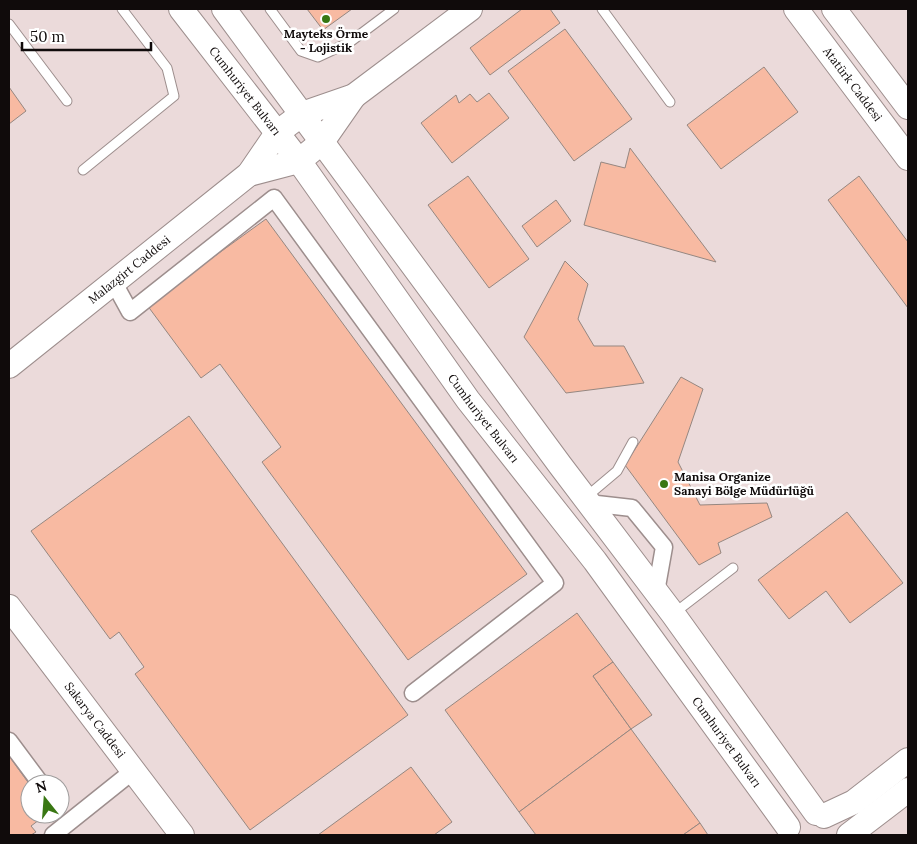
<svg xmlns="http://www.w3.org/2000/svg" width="917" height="844" font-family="Lora,serif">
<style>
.building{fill:#f8baa2;stroke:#958781}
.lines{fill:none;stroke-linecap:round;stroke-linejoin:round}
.lane-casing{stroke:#9d8e8d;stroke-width:11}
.street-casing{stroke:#9d8e8d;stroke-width:19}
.secondary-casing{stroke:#9d8e8d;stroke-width:26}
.lane{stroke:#fff;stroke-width:9}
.street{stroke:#fff;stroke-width:16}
.secondary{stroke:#fff;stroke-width:24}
.poi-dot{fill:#397713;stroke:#fff;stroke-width:2}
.labels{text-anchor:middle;stroke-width:5;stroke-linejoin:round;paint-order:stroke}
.poi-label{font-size:12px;font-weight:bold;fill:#100b0b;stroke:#fff}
.street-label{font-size:12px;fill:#100b0b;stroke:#fff}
</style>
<rect width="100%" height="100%" fill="#ebdada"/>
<g class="building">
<path d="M307 9H352L323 30Z"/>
<path d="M522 9H550L560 23 490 75 470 48Z"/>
<path d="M565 29 632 119 574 161 508 71Z"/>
<path d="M764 67 798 112 721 169 687 125Z"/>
<path d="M9 87 26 111 9 124Z"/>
<path d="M489 93 509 118 452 163 421 123 456 95 459 103 470 94 477 102Z"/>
<path d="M630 148 716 262 584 225 601 162 625 168Z"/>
<path d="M468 176 529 259 489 288 428 205Z"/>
<path d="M859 176 908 242V308L828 200Z"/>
<path d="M556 200 571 221 537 247 522 226Z"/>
<path d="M266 219 527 574 408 660 262 462 281 447 220 364 201 378 147 305Z"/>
<path d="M565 261 588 284 578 319 594 346H624L644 383 566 393 524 337Z"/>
<path d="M681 377 703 389 678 462 700 505 767 503 772 517 718 543 721 553 699 565 625 465Z"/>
<path d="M189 416 408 715 250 830 135 674 144 667 119 632 110 639 31 531Z"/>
<path d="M847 512 903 583 850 623 826 591 789 619 758 580Z"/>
<path d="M577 613 613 662 593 676 631 729 519 812 445 710Z"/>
<path d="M613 662 652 715 631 729 593 676Z"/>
<path d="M631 729 700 823 683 835H536L519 812Z"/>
<path d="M9 756 30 785V814H47L31 826 36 832 31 835H9Z"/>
<path d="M411 767 452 822 434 835H318Z"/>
<path d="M700 823 708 835H683Z"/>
</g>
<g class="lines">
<g class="lane-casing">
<g id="lane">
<path d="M270 9 301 51 318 57 350 42 394 9"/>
<path d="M602 9 670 102"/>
<path d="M9 24 67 101"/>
<path d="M83 170 174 96 167 68 122 9"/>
<path d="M585 498 617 471 633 442"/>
<path d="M673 614 733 568"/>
</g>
</g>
<g class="street-casing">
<g id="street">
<path d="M113 281 130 312 274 198 555 583 413 693"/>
<path d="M588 503 632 508 664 547 656 592"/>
<path d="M9 741 41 784"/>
<path d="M53 835 133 771"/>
</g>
</g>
<g class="secondary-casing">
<g id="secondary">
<path id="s1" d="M181 9 299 161 468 400 595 561 788 827"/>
<path d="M224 9 560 465 673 614 816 813"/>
<path id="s2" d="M796 9 908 158"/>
<path d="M834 9 908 107"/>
<path d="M249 174 299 161 322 142 354 96"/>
<path id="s3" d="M9 366 249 174 277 133 302 114 354 96 470 9"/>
<path id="s4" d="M9 607 182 835"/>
<path d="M824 816 854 802 908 760"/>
<path d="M849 835 908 790"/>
</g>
</g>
<use href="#lane" class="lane"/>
<use href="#street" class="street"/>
<use href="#secondary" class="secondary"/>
</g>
<g class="poi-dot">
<circle cx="326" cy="19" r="5"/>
<circle cx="664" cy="484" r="5"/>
</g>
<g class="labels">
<g class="poi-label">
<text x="326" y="38">Mayteks Örme<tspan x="326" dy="14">- Lojistik</tspan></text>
<text x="674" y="481" text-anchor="start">Manisa Organize<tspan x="674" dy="14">Sanayi Bölge Müdürlüğü</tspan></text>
</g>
<g class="street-label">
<text dy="4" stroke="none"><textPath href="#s2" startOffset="94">Atatürk Caddesi</textPath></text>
<text dy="4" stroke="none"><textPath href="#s1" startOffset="104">Cumhuriyet Bulvarı</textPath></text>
<text dy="4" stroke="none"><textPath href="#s3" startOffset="154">Malazgirt Caddesi</textPath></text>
<text dy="4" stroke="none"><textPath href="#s1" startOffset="509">Cumhuriyet Bulvarı</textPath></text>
<text dy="4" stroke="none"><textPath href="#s4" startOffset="142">Sakarya Caddesi</textPath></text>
<text dy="4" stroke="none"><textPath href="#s1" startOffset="914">Cumhuriyet Bulvarı</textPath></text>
</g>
</g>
<rect width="917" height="844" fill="none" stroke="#100b0b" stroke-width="20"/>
<g transform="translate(45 799) rotate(343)"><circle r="24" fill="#ffffff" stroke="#9f9d9d"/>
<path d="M0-4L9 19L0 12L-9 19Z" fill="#397713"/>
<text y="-8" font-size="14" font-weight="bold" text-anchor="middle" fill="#100b0b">N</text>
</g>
<path d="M22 42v8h129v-8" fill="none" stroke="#100b0b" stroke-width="2.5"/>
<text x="30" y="42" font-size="15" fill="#100b0b" stroke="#ffffff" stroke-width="4" paint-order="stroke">50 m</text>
</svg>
